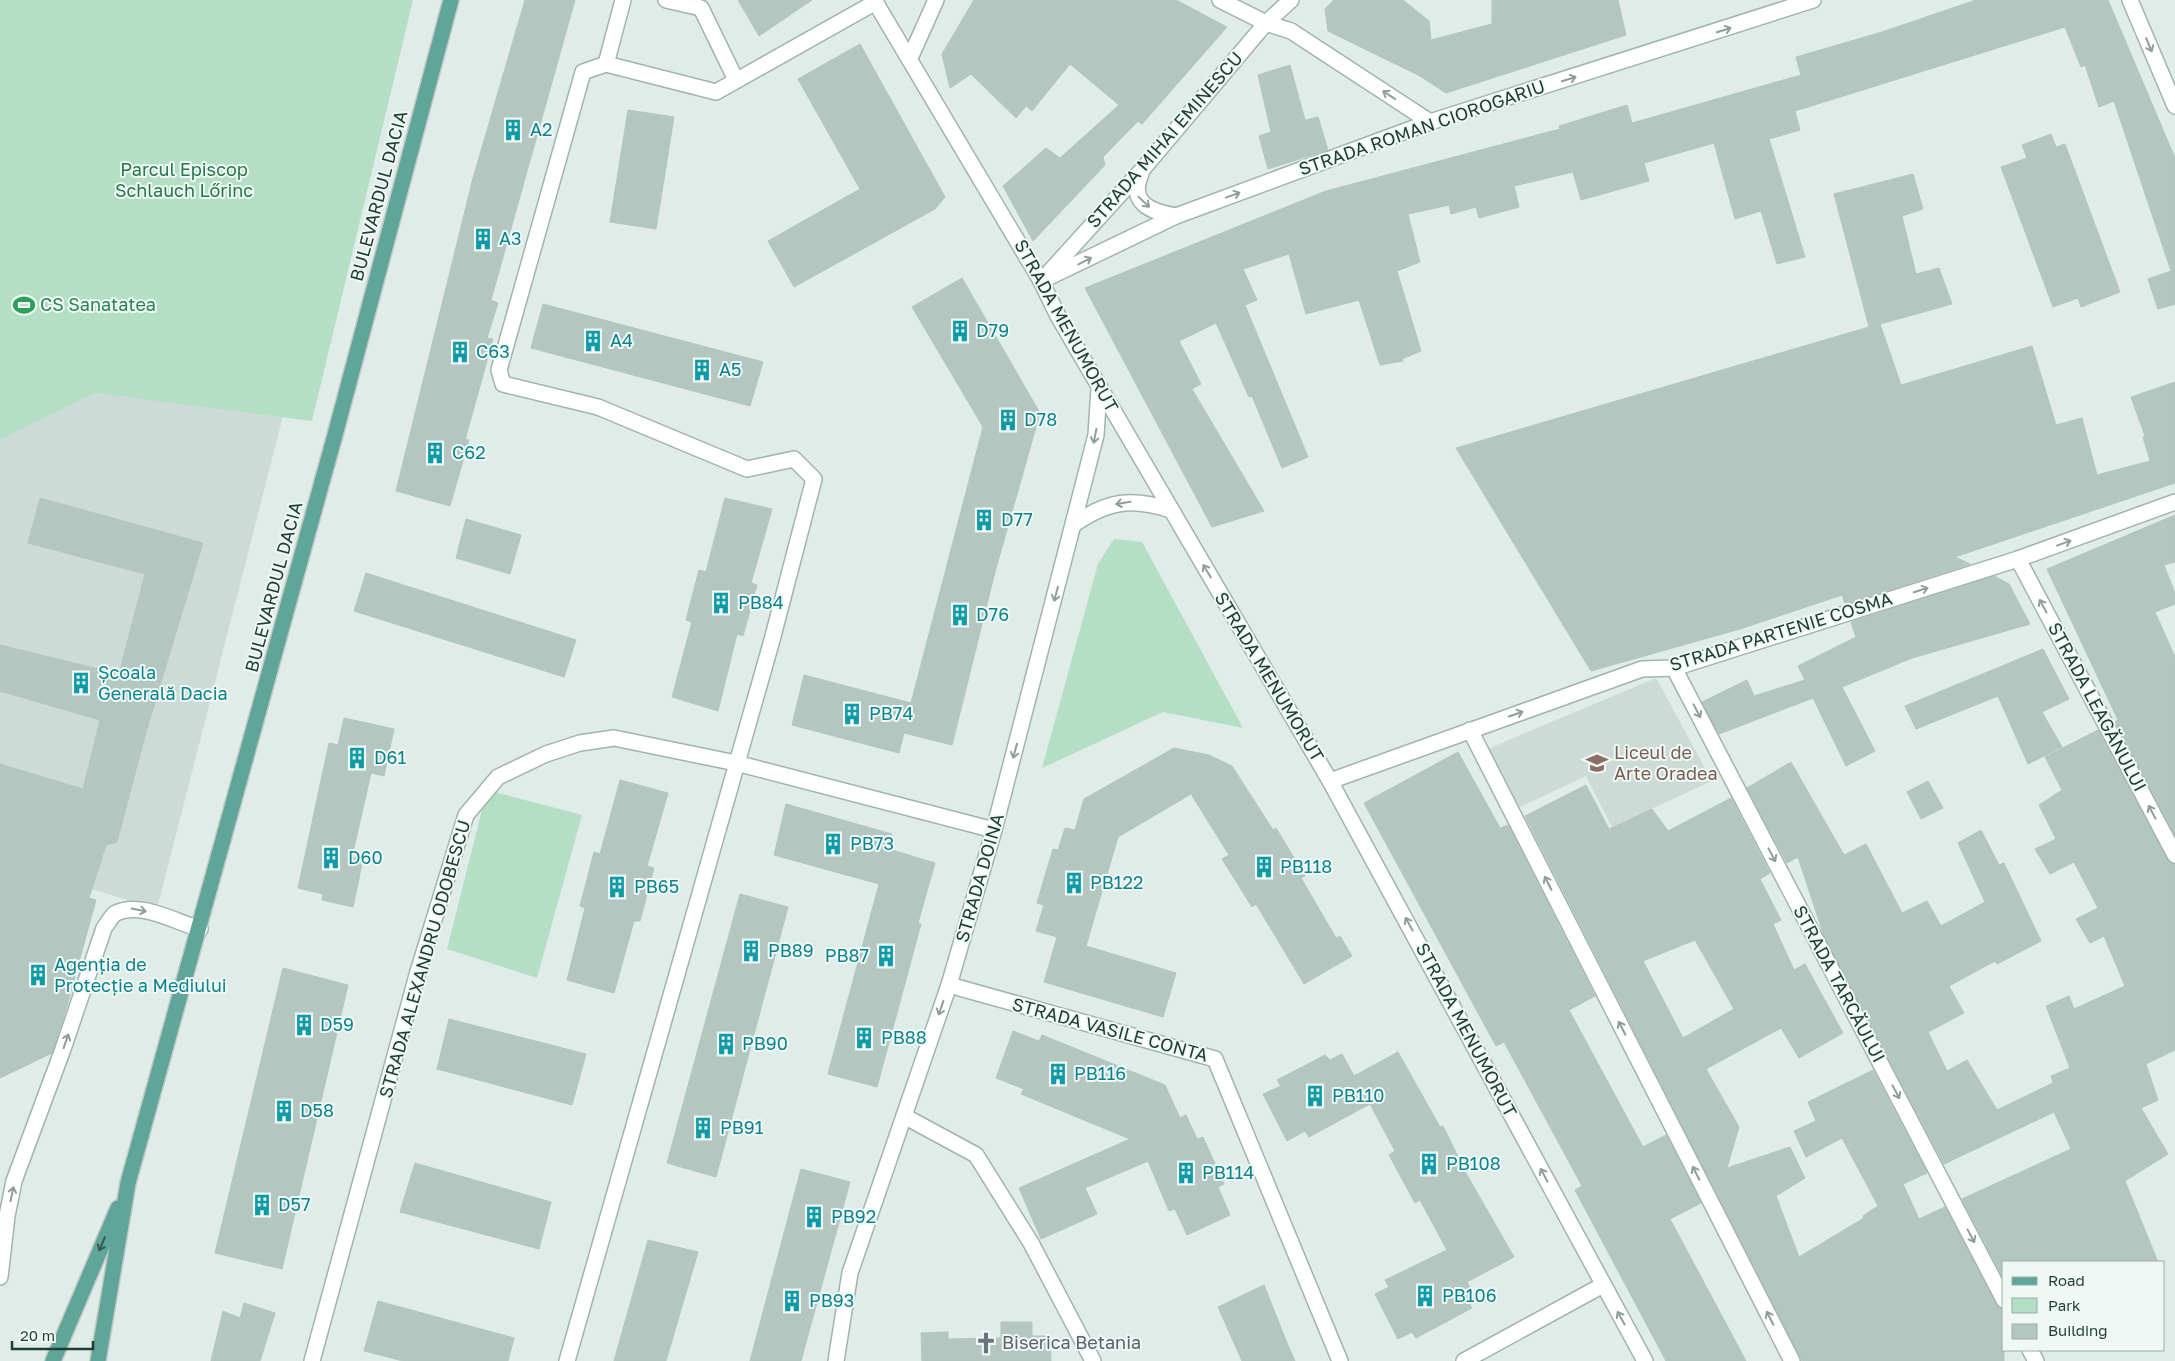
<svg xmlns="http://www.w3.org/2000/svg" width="2175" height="1361" font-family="'Golos Text',sans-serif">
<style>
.built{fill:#cddbd6}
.green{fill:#b5dfc4}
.building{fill:#b4c6c0;stroke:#b1c6bf;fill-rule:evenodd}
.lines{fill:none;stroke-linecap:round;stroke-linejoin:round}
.street-casing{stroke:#a1b4af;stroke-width:18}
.primary-casing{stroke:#c0c9c7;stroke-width:18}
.street{stroke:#fff;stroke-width:15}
.primary{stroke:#5fa599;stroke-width:15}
.oneway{stroke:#8e9e9b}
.oneway2{stroke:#325c54}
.labels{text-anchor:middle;stroke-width:4;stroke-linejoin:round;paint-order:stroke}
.street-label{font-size:18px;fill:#1e3d37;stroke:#eff8f4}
.culture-label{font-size:18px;fill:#0d838f;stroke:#eff8f4;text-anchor:start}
.park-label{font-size:18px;fill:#25774c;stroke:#eff8f4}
.leisure-label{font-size:18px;fill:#27864d;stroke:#eff8f4;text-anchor:start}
.education-label{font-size:18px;fill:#785e54;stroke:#eff8f4;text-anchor:start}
.worship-label{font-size:18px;fill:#5b616d;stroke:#eff8f4;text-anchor:start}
</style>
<rect width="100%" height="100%" fill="#dfece7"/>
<g class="built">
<path d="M95 393 283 416 157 909 0 861V440Z"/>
<path d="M1656 678 1712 781 1612 827 1586 776 1516 809 1485 750Z"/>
</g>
<g class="green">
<path d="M0 0H413L312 421 95 393 0 440Z"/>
<path d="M1114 539 1142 542 1243 728 1163 712 1042 768 1098 564Z"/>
<path d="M487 790 582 815 537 978 447 949Z"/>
</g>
<g class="building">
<path d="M525 0H575L491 300 498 303 487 338 493 339 465 440H469L450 506 396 491 473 178Z"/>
<path d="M738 0H812L759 36Z"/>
<path d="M974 0H1176L1227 27 1142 124 1138 121 1103 157 1105 165 1033 241 1003 186 1046 148 1060 158 1119 105 1070 64 1032 111 1026 106 1016 118 971 74 950 88 942 54Z"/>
<path d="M1334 0H1403L1429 21 1431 40 1492 24V0H1618L1626 35 1446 93 1420 76 1328 31 1325 9Z"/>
<path d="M1976 0H2108L2175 158V304L2158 309 2148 279 2171 271 2114 101 2099 107 2085 65 2081 67 2065 27 1795 111 1800 130 1769 139 1805 257 1777 264 1761 211 1735 219 1714 143 1644 163 1649 181 1581 200 1573 172 1514 186 1519 207 1479 218 1476 207 1451 214 1449 205 1408 214 1420 262 1397 271 1421 351 1402 359 1403 361 1380 365 1359 300 1306 314 1289 254 1243 269 1257 300 1245 305 1308 457 1282 468 1252 396 1249 397 1216 323 1179 341 1201 384 1192 389 1264 511 1212 527 1085 288 1326 191 1560 129 1559 126 1627 105 1632 123 1801 75 1796 57 1882 32Z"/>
<path d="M860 44 945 197 935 209 794 287 768 241 860 189 798 79Z"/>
<path d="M1290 65 1305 120 1318 117 1328 150 1268 169 1259 136 1271 132 1258 75Z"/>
<path d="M628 110 674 117 656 229 610 222Z"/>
<path d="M2051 134 2056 147 2065 144 2120 292 2081 307 2078 298 2053 307 2001 167 2027 158 2022 145Z"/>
<path d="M1913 174 1923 209 1902 216 1916 274 1939 268 1952 304 1880 324 1901 385 2032 346 2056 425 2082 418 2097 475 2150 461 2143 437 2145 436 2131 397 2175 382V483L1955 557 1970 564 1845 604 1842 595 1740 629 1591 671 1456 448 1869 327 1834 194Z"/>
<path d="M962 278 1040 413 995 572 952 745 904 733 899 753 792 725 804 675 911 703 983 427 912 307Z"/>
<path d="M543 304 763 362 750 406 531 348Z"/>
<path d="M40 498 203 543 146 732 117 842 106 845 89 898 96 900 65 1013 52 1053 0 1078V764L83 789 100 720 0 691V645L119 674 145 574 28 543Z"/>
<path d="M725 498 772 509 751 583 757 585 743 636 737 634 718 711 672 697 692 622 686 620 699 570 706 572Z"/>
<path d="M2175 515V562L2164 565 2175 593V604L2155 612 2175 657V835L2115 722 2118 720 2047 569Z"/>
<path d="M466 519 521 535 510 574 456 558Z"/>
<path d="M366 573 576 640 564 677 354 611Z"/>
<path d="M1994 576 2009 584 2030 624 1912 658 1842 687 1875 751 1846 766 1813 698 1719 734 1702 702 1747 680 1754 696 1805 680 1798 666 1856 637 1851 622Z"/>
<path d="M2043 649 2069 699 2042 712 2062 747 2028 764 1998 696 1916 729 1905 706Z"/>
<path d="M344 718 394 729 384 776 371 773 352 857 363 859 353 907 322 900 323 894 298 888 329 743 338 745Z"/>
<path d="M2098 730 2167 859 2175 864V1050L2146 1064 2158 1100 2141 1108 2168 1154 2125 1181 2158 1262H2004V1279L1962 1199 2071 1149 2054 1112 1944 1164 1824 936 1798 857 1787 863 1747 788 1791 762 1844 855 1866 844 1902 913 1927 901 1941 926 1985 902 1958 843 1981 830 1999 865 2004 863 2041 941 1997 964 1995 961 1949 986 1964 1013 1928 1032 1947 1071 1967 1060 1997 1110 2053 1083 2051 1076 2070 1068 2046 1006 2069 996 2074 1009 2125 986 2104 936 2090 943 2076 919 2098 908 2074 862 2050 874 2035 849 2056 839 2039 805 2062 790 2045 757Z"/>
<path d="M1174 748 1209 755 1232 766 1273 830 1276 828 1305 876 1301 878 1336 938 1340 936 1352 956 1304 984 1256 904 1252 907 1222 859 1229 855 1191 794 1118 837 1086 946 1176 973 1163 1017 1044 982 1057 937 1036 931 1044 905 1037 903 1053 849 1058 850 1065 828 1075 830 1084 799Z"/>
<path d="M1458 752 1500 828 1508 825 1595 996 1569 1010 1643 1147 1666 1135 1701 1203 1670 1219 1746 1361H1666L1575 1190 1582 1186 1504 1042 1496 1046 1364 803Z"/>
<path d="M620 780 668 793 647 866 654 868 640 921H634L614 993 567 980 585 908 580 906 594 852 600 854Z"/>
<path d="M1928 781 1943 808 1921 819 1907 792Z"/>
<path d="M1586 785 1609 829 1652 809 1668 831 1731 798 1770 873 1760 879 1781 920 1773 924 1794 970 1805 964 1843 1033 1799 1058 1781 1028 1706 1069 1739 1127 1727 1168 1790 1147 1805 1178 1776 1196 1799 1257 1864 1218 1863 1216 1878 1206 1842 1138 1806 1157 1794 1131 1816 1121 1808 1102 1873 1070 1927 1173 1903 1184 1919 1219 1945 1207 1996 1304 2004 1309V1361H1802L1525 816ZM1695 940 1734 1009 1683 1038 1643 961Z"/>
<path d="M786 804 892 834 889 849 935 863 918 923 921 924 877 1087 828 1074 879 884 774 855Z"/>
<path d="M740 894 788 907 716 1177 667 1163Z"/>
<path d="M283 968 348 985 282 1269 215 1253Z"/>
<path d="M449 1019 586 1054 572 1105 437 1069Z"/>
<path d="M1013 1031 1039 1041 1042 1035 1165 1085 1180 1118 1186 1115 1197 1139 1203 1137 1224 1184 1218 1187 1230 1215 1187 1235 1175 1209 1169 1211 1148 1161 1085 1188 1097 1214 1041 1239 1019 1188 1130 1139 1021 1094 1024 1089 996 1078Z"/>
<path d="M1398 1052 1440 1127 1443 1126 1467 1175 1514 1257 1467 1282 1476 1298 1468 1301 1472 1308 1416 1338 1412 1332 1398 1339 1375 1294 1389 1287 1385 1280 1447 1250 1420 1200 1415 1203 1389 1155 1395 1151 1370 1104 1309 1137 1305 1131 1287 1141 1263 1094 1281 1086 1277 1080 1325 1055 1330 1060 1342 1054 1354 1076Z"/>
<path d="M415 1163 551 1202 539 1249 400 1212Z"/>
<path d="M801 1169 850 1182 801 1361H750Z"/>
<path d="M648 1240 698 1252 666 1361H614Z"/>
<path d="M1264 1285 1287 1343 1295 1361H1242L1218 1307Z"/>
<path d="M378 1301 514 1338 508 1361H403L364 1351Z"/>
<path d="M244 1303 275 1313 260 1361H211L223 1311 240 1318Z"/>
<path d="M1001 1322H1032V1336H1050L1051 1361H922L921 1333 948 1332V1339L1001 1338Z"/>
</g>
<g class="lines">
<g class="street-casing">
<g id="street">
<path d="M666 0 701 8 736 80"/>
<path d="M874 0 1041 281 1058 316 1330 781 1645 1361"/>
<path d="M1220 0 1266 23 1291 31 1430 122"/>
<path d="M2130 0 2175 106"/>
<path d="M910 58 936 0"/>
<path d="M606 64 716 92 876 2"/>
<path d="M606 64 623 0"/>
<path d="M1141 174C1128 203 1151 212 1176 216"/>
<path d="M1044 278 1142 170 1266 23 1291 0"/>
<path d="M1041 281 1176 216 1430 122 1813 0"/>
<path d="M1074 524C1108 501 1131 497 1171 510"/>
<path d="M2018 559 2175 855"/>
<path d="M1674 668 2004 1300"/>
<path d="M1470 730 1792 1361"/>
<path d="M1330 781 1642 669 1674 668 2018 559 2175 502"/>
<path d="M949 985 1215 1059 1340 1361"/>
<path d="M904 1116 976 1155 1031 1243 1093 1361"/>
<path d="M0 1277 7 1216 14 1181 63 1049 104 928C108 923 111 916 116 913 140 901 176 922 200 929"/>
<path d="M2030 1350 2036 1361"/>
<path d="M312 1361 417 975 466 815 498 777 546 754 580 743 614 738 736 763 994 830"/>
<path d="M567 1361 772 640 814 479 794 459 747 469 598 407 503 384 499 370 583 72 606 64"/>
<path d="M836 1361 850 1273 949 985 994 830 1096 435 1099 389"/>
<path d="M1464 1361 1603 1285"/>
</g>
</g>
<g class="primary-casing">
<g id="primary">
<path d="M53 1361 118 1208"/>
<path d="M98 1361 128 1183 335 435 451 0"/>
</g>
</g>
<use href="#street" class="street"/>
<use href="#primary" class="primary"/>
</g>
<defs><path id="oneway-shaft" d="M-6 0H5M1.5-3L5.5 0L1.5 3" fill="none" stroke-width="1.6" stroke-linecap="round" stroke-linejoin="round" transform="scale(1.25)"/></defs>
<g class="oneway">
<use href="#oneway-shaft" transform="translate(1724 30) rotate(-17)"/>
<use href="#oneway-shaft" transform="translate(2149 45) rotate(67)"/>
<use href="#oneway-shaft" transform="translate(1569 79) rotate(-17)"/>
<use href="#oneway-shaft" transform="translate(1389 95) rotate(-147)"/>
<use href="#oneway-shaft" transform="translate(1233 195) rotate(-20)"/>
<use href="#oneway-shaft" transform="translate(1144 202) rotate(43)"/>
<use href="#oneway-shaft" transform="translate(1085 261) rotate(-27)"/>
<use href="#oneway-shaft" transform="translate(1095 436) rotate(101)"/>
<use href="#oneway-shaft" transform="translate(1123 503) rotate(171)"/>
<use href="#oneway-shaft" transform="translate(2064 543) rotate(-20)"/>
<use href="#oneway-shaft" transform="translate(1207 571) rotate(-121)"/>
<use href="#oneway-shaft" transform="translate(1921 590) rotate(-18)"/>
<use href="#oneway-shaft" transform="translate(1056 594) rotate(105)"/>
<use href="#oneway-shaft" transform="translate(2043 606) rotate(-118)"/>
<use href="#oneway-shaft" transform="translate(1697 711) rotate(62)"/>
<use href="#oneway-shaft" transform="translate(1516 714) rotate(-19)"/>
<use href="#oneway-shaft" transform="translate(1015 751) rotate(105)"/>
<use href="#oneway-shaft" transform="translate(2152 812) rotate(-118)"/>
<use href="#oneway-shaft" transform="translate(1772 855) rotate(62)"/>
<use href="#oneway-shaft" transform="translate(1548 883) rotate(-117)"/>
<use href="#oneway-shaft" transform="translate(139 910) rotate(11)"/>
<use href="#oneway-shaft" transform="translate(1409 924) rotate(-119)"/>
<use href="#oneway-shaft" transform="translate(941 1008) rotate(109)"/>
<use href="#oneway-shaft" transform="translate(1622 1028) rotate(-117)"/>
<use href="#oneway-shaft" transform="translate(66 1041) rotate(-71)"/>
<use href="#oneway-shaft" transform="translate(1896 1092) rotate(62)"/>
<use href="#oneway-shaft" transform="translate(1696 1173) rotate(-117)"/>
<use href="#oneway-shaft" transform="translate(1544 1175) rotate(-118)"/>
<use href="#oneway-shaft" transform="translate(12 1194) rotate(-78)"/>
<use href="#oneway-shaft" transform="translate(1971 1236) rotate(62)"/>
<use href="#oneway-shaft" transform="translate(1621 1318) rotate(-119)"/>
<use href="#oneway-shaft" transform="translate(1770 1318) rotate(-117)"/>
</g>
<use class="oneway2" href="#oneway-shaft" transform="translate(102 1244) rotate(113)"/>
<defs>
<g id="building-bare" transform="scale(1.725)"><path d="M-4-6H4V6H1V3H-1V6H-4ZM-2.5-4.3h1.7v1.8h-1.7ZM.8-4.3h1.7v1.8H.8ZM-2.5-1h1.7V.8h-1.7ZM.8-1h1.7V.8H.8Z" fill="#0f9aa8" stroke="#eff8f4" stroke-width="2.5" paint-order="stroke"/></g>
<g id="stadium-bare" transform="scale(1.725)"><path d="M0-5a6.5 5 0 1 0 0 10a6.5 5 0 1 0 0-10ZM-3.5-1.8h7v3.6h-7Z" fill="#2e9e5b" stroke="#eff8f4" stroke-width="2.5" paint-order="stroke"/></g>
<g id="school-bare" transform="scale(1.725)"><path d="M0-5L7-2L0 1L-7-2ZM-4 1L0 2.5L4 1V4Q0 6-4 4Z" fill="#8d6e63" stroke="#eff8f4" stroke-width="2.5" paint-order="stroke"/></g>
<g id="church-bare" transform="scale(1.725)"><path d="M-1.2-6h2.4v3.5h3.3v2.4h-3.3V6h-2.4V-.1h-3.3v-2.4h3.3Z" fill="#6b7280" stroke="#eff8f4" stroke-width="2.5" paint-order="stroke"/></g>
</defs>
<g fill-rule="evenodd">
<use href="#building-bare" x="513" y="130"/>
<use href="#building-bare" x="483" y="239"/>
<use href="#stadium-bare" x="24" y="305"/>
<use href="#building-bare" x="960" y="331"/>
<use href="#building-bare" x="593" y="341"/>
<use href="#building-bare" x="460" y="352"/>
<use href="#building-bare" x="702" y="370"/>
<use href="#building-bare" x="1008" y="420"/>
<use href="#building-bare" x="435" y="453"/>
<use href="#building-bare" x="984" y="520"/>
<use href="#building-bare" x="721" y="603"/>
<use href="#building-bare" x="960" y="615"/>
<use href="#building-bare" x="81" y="683"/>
<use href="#building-bare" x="852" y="714"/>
<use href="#building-bare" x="357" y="758"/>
<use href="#school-bare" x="1597" y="763"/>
<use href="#building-bare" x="833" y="844"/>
<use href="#building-bare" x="331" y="858"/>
<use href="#building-bare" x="1264" y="867"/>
<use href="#building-bare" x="1074" y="883"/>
<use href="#building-bare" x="617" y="887"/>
<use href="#building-bare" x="751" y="951"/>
<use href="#building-bare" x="886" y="956"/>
<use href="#building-bare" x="38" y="975"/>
<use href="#building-bare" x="304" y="1025"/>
<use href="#building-bare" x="864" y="1038"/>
<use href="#building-bare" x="726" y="1044"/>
<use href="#building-bare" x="1058" y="1074"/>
<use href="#building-bare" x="1315" y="1096"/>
<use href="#building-bare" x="284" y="1111"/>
<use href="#building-bare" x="703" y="1128"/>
<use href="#building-bare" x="1429" y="1164"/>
<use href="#building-bare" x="1186" y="1173"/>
<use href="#building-bare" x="262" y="1205"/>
<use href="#building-bare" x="814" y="1217"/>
<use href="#building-bare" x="1425" y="1296"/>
<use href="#building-bare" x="792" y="1301"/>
<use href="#church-bare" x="986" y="1343"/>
</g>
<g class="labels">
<g class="street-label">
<text transform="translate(1422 128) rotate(-19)" y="6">STRADA ROMAN CIOROGARIU</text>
<text transform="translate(1165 140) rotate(-49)" y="6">STRADA MIHAI EMINESCU</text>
<text transform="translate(379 196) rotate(-75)" y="6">BULEVARDUL DACIA</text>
<text transform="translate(1066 326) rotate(61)" y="6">STRADA MENUMORUT</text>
<text transform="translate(274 587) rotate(-75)" y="6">BULEVARDUL DACIA</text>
<text transform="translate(1781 632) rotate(-17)" y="6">STRADA PARTENIE COSMA</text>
<text transform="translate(1269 677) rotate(59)" y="6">STRADA MENUMORUT</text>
<text transform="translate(2097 707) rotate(62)" y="6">STRADA LEAGĂNULUI</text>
<text transform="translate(980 878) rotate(-74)" y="6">STRADA DOINA</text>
<text transform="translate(425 959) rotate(-74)" y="6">STRADA ALEXANDRU ODOBESCU</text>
<text transform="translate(1839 984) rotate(62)" y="6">STRADA TARCĂULUI</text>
<text transform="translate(1110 1030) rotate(15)" y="6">STRADA VASILE CONTA</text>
<text transform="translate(1466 1030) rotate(62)" y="6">STRADA MENUMORUT</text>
</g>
<g class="culture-label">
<text x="530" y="136">A2</text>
<text x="499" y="245">A3</text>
<text x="976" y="337">D79</text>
<text x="610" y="347">A4</text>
<text x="476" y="358">C63</text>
<text x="719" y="376">A5</text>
<text x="1024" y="426">D78</text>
<text x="452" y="459">C62</text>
<text x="1001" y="526">D77</text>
<text x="738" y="609">PB84</text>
<text x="976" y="621">D76</text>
<text x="98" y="679">Școala<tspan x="98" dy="21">Generală Dacia</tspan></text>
<text x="869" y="720">PB74</text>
<text x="374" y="764">D61</text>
<text x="850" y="850">PB73</text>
<text x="348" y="864">D60</text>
<text x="1280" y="873">PB118</text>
<text x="1090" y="889">PB122</text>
<text x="634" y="893">PB65</text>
<text x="768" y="957">PB89</text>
<text x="869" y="962" text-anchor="end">PB87</text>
<text x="54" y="971">Agenția de<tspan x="54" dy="21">Protecție a Mediului</tspan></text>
<text x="320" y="1031">D59</text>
<text x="881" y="1044">PB88</text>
<text x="742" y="1050">PB90</text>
<text x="1074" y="1080">PB116</text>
<text x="1332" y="1102">PB110</text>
<text x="300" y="1117">D58</text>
<text x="720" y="1134">PB91</text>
<text x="1446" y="1170">PB108</text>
<text x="1202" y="1179">PB114</text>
<text x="278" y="1211">D57</text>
<text x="831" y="1223">PB92</text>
<text x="1442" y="1302">PB106</text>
<text x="809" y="1307">PB93</text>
</g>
<g class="park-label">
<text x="184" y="176">Parcul Episcop<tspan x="184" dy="21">Schlauch Lőrinc</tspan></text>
</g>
<g class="leisure-label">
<text x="40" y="311">CS Sanatatea</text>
</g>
<g class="education-label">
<text x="1614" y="759">Liceul de<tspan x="1614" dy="21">Arte Oradea</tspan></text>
</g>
<g class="worship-label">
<text x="1002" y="1349">Biserica Betania</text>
</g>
</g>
<rect x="2002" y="1261" width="162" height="90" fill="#eff8f4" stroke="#9bada8"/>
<rect x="2012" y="1277" width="25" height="8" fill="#5fa599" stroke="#9bada8"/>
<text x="2048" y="1286" font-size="15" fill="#1e3d37">Road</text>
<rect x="2012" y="1298" width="25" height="15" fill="#b5dfc4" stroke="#9bada8"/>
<text x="2048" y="1311" font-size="15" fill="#1e3d37">Park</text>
<rect x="2012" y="1324" width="25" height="15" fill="#b4c6c0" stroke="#9bada8"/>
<text x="2048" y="1336" font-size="15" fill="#1e3d37">Building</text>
<path d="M12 1341v8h81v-8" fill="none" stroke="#1e3d37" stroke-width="2.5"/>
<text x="20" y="1341" font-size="15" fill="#1e3d37" stroke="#eff8f4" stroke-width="4" paint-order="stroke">20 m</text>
</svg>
